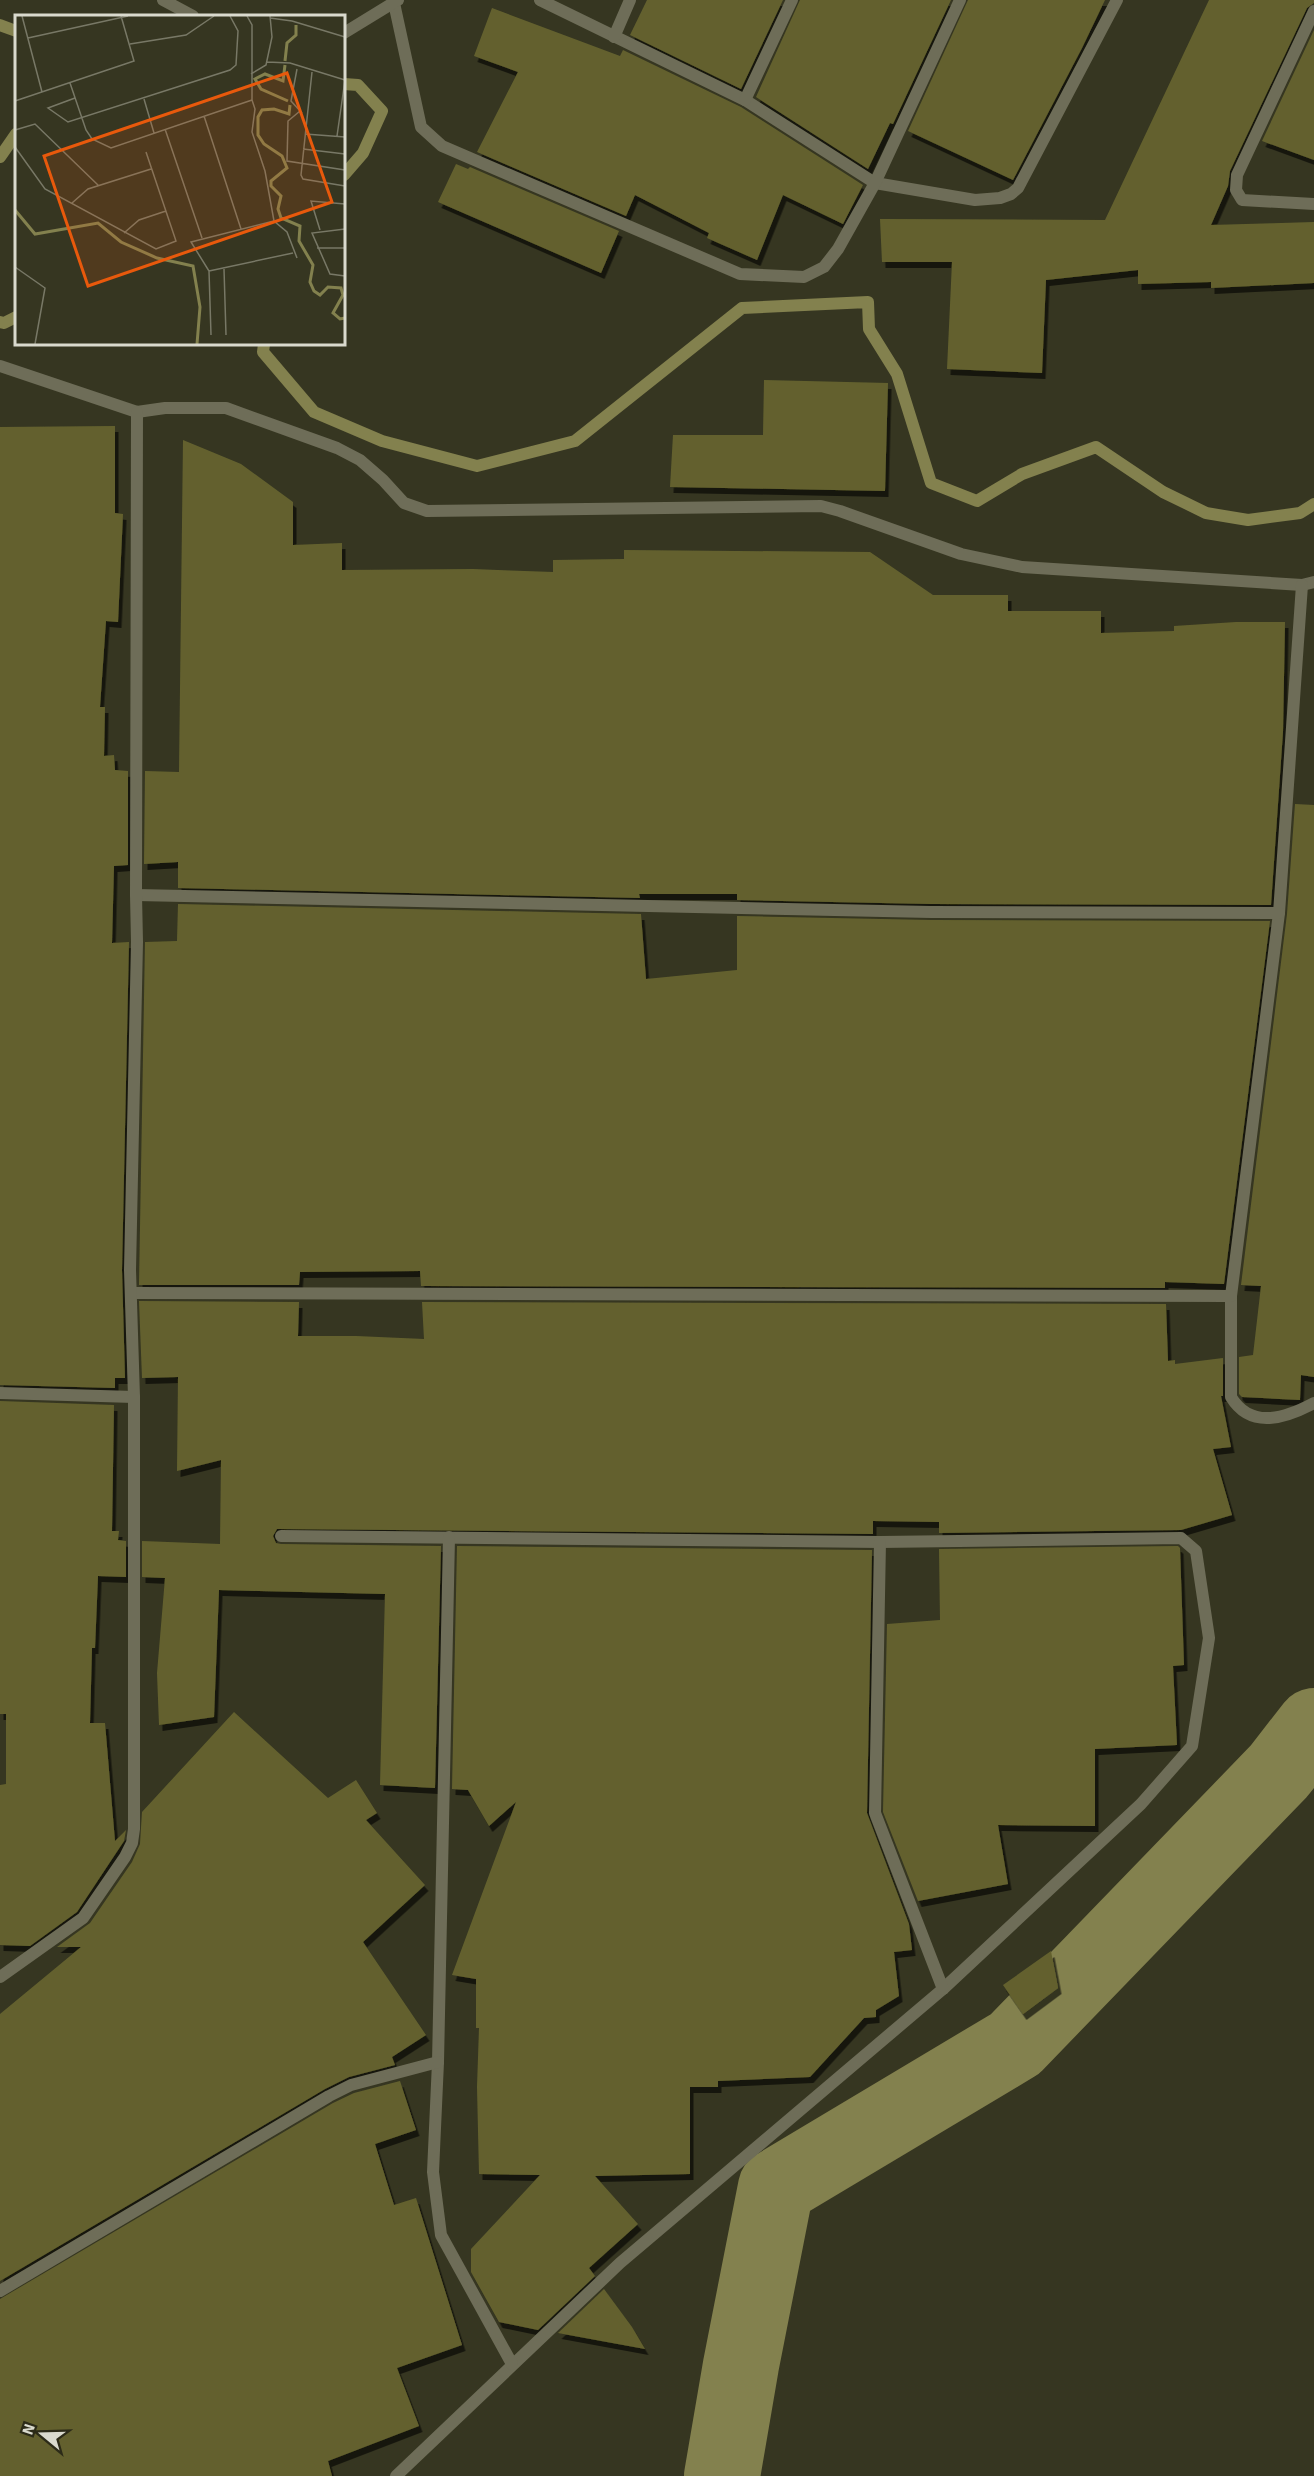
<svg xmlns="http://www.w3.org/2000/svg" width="1314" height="2476" font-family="'Source Sans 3',sans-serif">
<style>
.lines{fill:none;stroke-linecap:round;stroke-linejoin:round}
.stream{stroke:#83814e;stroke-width:12}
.river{stroke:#83814e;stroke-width:76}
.building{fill:#63612e;filter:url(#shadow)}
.minor{stroke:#6e6d58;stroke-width:12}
.inset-river{fill:none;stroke:#83814e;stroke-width:3}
.inset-road{fill:none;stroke:#787866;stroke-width:1.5}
.view{fill:#e8590c;fill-opacity:0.15;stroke:#e8590c;stroke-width:3}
.inset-edge{fill:none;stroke:#dadace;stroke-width:3}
</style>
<defs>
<filter id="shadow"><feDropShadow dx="3.5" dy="6" stdDeviation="0" flood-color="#0009"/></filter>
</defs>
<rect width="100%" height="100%" fill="#363621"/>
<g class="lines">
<g class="stream">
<path d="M0 25 16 31"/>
<path d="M344 84 358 85 382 111 363 153 344 175"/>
<path d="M0 157 16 134"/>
<path d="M0 322 4 323 16 317"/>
<path d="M264 344 263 352 314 412 382 441 477 466 575 441 742 308 868 302 869 329 897 374 931 483 977 501 1022 474 1096 447 1163 492 1206 513 1248 520 1300 513 1314 504"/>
</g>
<path class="river" d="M722 2476 741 2365 776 2187 1015 2044 1279 1771 1314 1726"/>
</g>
<g class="building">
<path d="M647 0H783L741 89 630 35Z"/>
<path d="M800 0H951L893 124 890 123 868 169 756 97Z"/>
<path d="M968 0H1105L1082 48 1013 180 908 131Z"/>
<path d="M1209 0H1314V3L1307 8 1230 171 1228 186 1211 225 1314 222V283L1211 288V282L1138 284V270L1046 280 1042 373 947 369 952 262H882L880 219 1105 220Z"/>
<path d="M492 8 620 56 623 50 741 107 863 185 843 224 783 195 757 260 707 238 709 233 635 195 626 216 477 152 518 72 474 56Z"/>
<path d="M1314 30V160L1262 141Z"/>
<path d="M456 164 468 169 470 167 619 231 601 273 438 202Z"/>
<path d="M764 380 888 383 885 491 670 487 673 435H763Z"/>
<path d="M115 426V513L123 514 118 622 106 621 100 707H105L104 756 114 755 115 770 128 771V865L114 866 112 943 129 942 122 1270 125 1378H115V1388L0 1385V427Z"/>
<path d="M183 440 241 464 293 502V545L342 543V570L473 569 553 572V560L624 559V550L870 552 933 595H1008V611H1101V633L1174 631V626L1236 622H1285L1283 732 1271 905 931 904 737 900V894H639L640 898 178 888V862L144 864 145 771 179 772Z"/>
<path d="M1295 804 1314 805V1377L1301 1375 1300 1400 1242 1397 1239 1394V1357L1253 1355 1261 1286 1241 1285 1287 914Z"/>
<path d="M178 904 641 914 646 979 737 970V916L931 920 1270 921 1224 1284 1165 1282V1288L421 1286 420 1271 300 1272 299 1285H139L145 942 177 941Z"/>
<path d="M139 1301 299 1302 298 1336H356L424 1339 422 1302 1166 1304 1168 1361 1175 1360V1364L1223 1358V1396H1221L1231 1447 1213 1449 1232 1515 1181 1530 939 1533V1522L873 1521V1534L277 1529 273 1536 276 1543 281 1544 441 1546 435 1788 380 1785 385 1594 219 1590 214 1717 159 1725 157 1673 165 1578 142 1577V1541L220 1544 221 1460 177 1471 178 1377 142 1378Z"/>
<path d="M0 1401 114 1405 112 1531H119L118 1540 126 1541V1577L98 1576 95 1648H92L90 1723H105L115 1841 126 1830 124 1841 77 1912 30 1946 0 1945V1785L6 1784V1714H0Z"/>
<path d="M457 1546 872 1550 867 1813 909 1924 912 1950 894 1952 899 1996 876 2010V2017L864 2018 810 2077 718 2081V2087H690V2174L595 2176 638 2224 589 2268 595 2276 538 2330 499 2322 471 2272V2249L540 2175 479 2174 477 2087 479 2028H476V1979L452 1975 516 1802 489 1826 468 1790 452 1789Z"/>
<path d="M1178 1546 1180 1548 1184 1665 1173 1666 1177 1745 1095 1749V1826L998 1825 1008 1884 918 1901 883 1812 887 1624 940 1620 939 1549Z"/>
<path d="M234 1712 328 1798 356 1780 377 1813 366 1820 425 1885 363 1942 426 2035 392 2057 395 2065 349 2077 325 2089 0 2281V2014L81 1947H57L90 1923 132 1862 140 1844 142 1812Z"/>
<path d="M1051 1951 1058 1988 1023 2014 1003 1985Z"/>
<path d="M400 2081 416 2130 375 2144 394 2205 416 2198 462 2345 397 2368 419 2426 328 2461 332 2476H0V2299L333 2103 354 2093Z"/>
<path d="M604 2289 632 2327 645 2349 558 2333Z"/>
</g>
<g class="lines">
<g class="minor">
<path d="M163 0 193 16"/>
<path d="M540 0 745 100 875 183 975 200 1000 198 1011 194 1018 188 1117 0"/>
<path d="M394 3 421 127 442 146 740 274 804 277 824 267 838 249 875 183 960 0"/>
<path d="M1314 11 1237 175 1236 190 1242 200 1314 204"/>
<path d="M344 33 398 0"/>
<path d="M614 37 630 0"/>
<path d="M745 100 792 0"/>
<path d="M0 366 137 412 165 408H226L337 448 360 460 383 480 404 503 427 511 821 506 840 511 961 554 1022 567 1302 585 1314 582"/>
<path d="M1302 585 1279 913 1231 1296V1397C1251 1430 1286 1418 1314 1403"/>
<path d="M136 895 931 912 1279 913"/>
<path d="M132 1293 1231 1296"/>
<path d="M0 1393 134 1397"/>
<path d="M281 1536 880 1542 1181 1538 1196 1551 1209 1638 1192 1746 1141 1804 943 1989 620 2263 396 2476"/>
<path d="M449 1537 438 2062 433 2172 441 2235 512 2364"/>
<path d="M880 1542 875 1813 943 1989"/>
<path d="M0 1977 83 1918 125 1857 132 1843 134 1829V1397L130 1270 137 942 136 895 137 412"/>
<path d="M0 2291 329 2096 351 2085 438 2062"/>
</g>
</g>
<g transform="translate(15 15)">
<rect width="330" height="330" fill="#363621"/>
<path class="inset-river" d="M270 46 272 28 281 20V10M270 50 268 66 250 59 240 64 246 74 273 86M275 90 274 99 259 94 247 95 243 102V120L249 129 267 141 272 153 256 166V171L266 181 263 194 266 203 285 211 284 226 298 250 295 267 299 276 305 280 313 272 326 273 328 280 318 298 325 304 330 303M0 195 20 219 83 208 106 227 142 243 178 251 185 292 182 329"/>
<path class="inset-road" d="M7 1 27 77M232 1 237 10V85L240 94 237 117 250 156 259 206 272 217 282 243M255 3 277 6 330 22M13 23 113 1M115 29 171 20 199 1M252 47 275 48 330 65M282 54 276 86 287 98M297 57 286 160 288 164 330 171M236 59 251 50 257 22 255 1M55 68 71 115 77 124 96 133 237 85M60 83 33 93 53 107 215 55 221 50 223 16 215 1M129 84 139 118M0 86 119 46 106 1M285 96 273 106 272 146 330 155M189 101 226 214M150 114 187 223M0 115 20 109 84 171M290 119 330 122M322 121 330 65M0 132 30 174 141 234 161 226 131 137M288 134 330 139M57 188 73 174 136 154M330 214 297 218 315 259 330 261M305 215 296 186 330 189M109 218 124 205 151 196M302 233H330M0 252 30 273 20 329M209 254 211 320M194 256 278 238M196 320 194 256 176 227 259 206"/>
<path class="view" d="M272 58 317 187 73 271 29 141Z"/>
<rect width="330" height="330" class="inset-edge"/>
</g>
<g transform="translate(42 2434) rotate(289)" stroke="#2c2b18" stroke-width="4.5" paint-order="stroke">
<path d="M0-4.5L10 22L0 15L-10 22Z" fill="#dadace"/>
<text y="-9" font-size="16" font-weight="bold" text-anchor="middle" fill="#dadace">N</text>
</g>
</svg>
